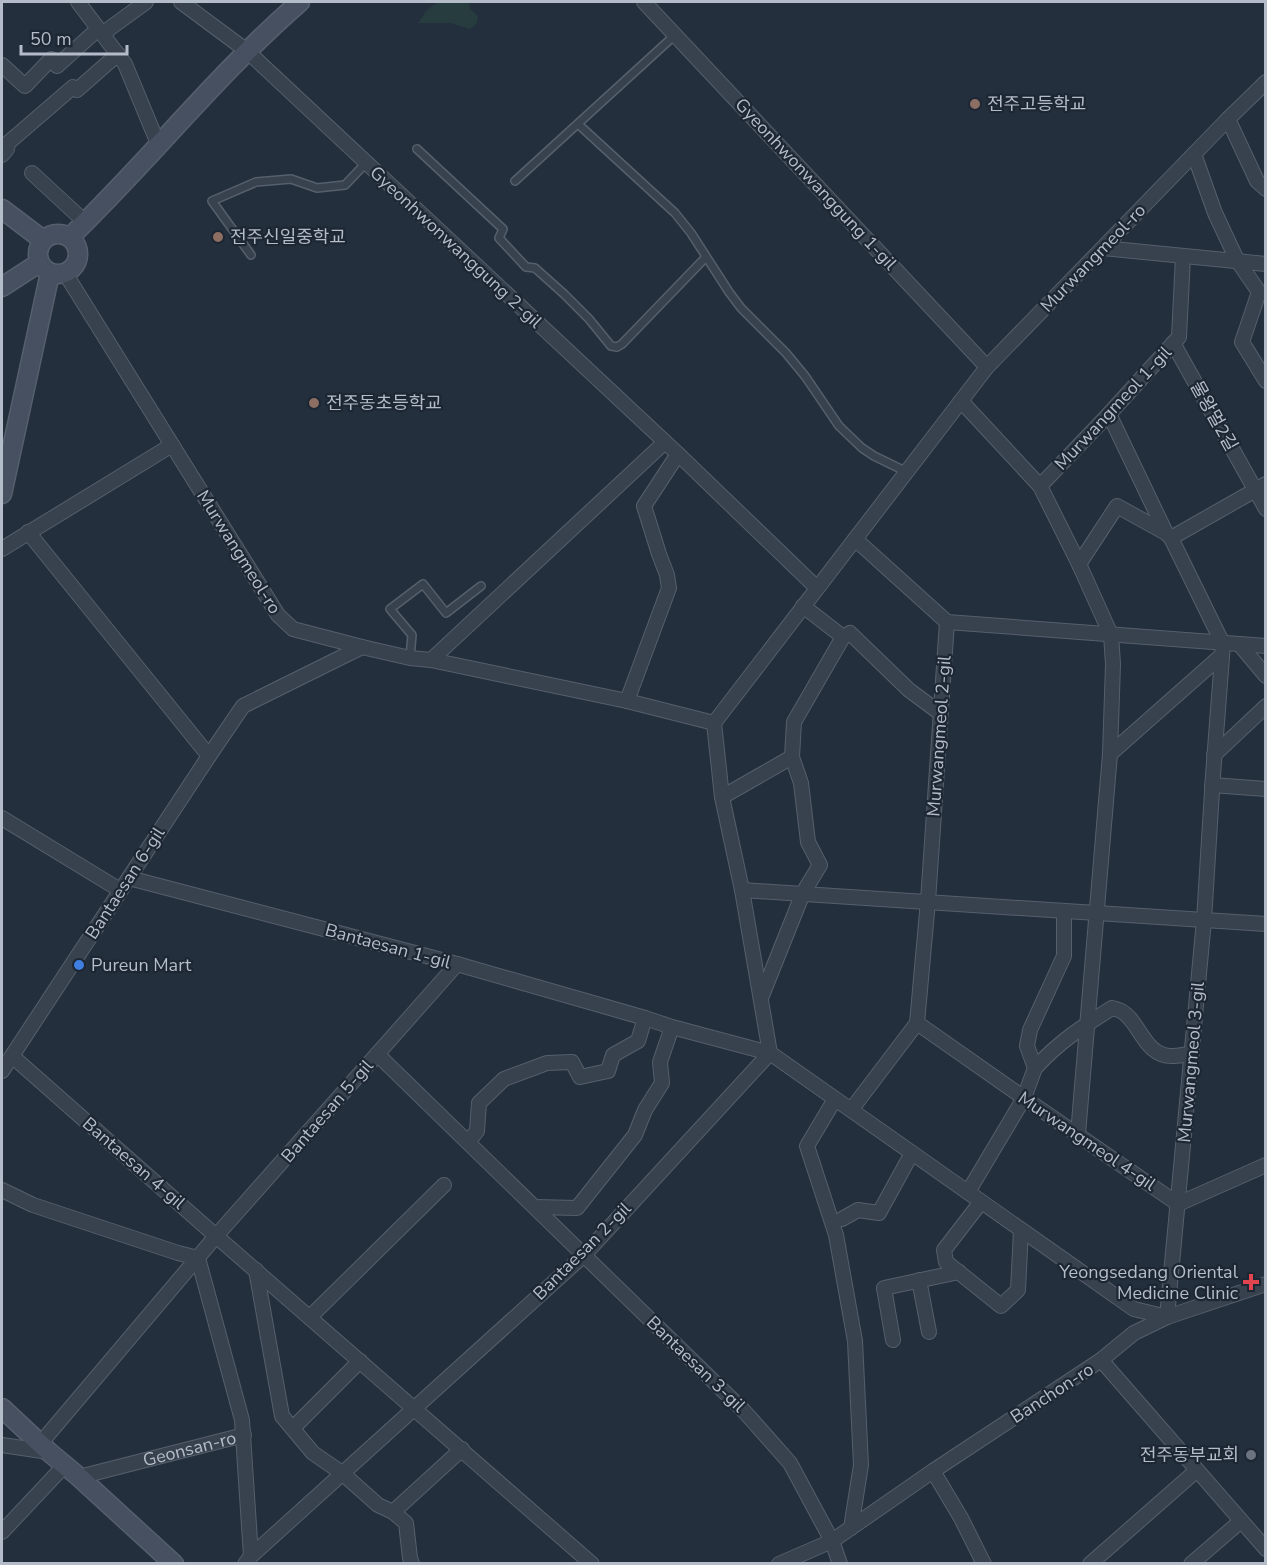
<svg xmlns="http://www.w3.org/2000/svg" width="1267" height="1565" font-family="'Nunito Sans','Noto Sans KR',sans-serif">
<style>
.green{fill:#263c3f}
.lines{fill:none;stroke-linecap:round;stroke-linejoin:round}
.lane-casing{stroke:#565f6c;stroke-width:10}
.street-casing{stroke:#565f6c;stroke-width:16}
.secondary-casing{stroke:#565f6c;stroke-width:21}
.lane{stroke:#38414e;stroke-width:7}
.street{stroke:#38414e;stroke-width:14}
.secondary{stroke:#465061;stroke-width:18}
.education-dot{fill:#8d6e63;stroke:#1d2633;stroke-width:2}
.shop-dot{fill:#3f7fe0;stroke:#1d2633;stroke-width:2}
.health-dot{fill:#e0444e;stroke:#1d2633;stroke-width:2}
.worship-dot{fill:#6b7280;stroke:#1d2633;stroke-width:2}
.labels{text-anchor:middle;stroke-width:4.5;stroke-linejoin:round;paint-order:stroke}
.poi-label{font-size:18px;fill:#b4bcc9;stroke:#1d2633;text-anchor:start}
.street-label{font-size:18px;fill:#b4bcc9;stroke:#1d2633}
</style>
<rect width="100%" height="100%" fill="#242f3e"/>
<path class="green" d="M438 2H469L470 9 478 16 477 23 470 29 451 23H418L427 10Z"/>
<g class="lines">
<g class="lane-casing">
<g id="lane">
<path d="M578 124 675 213 691 233 729 292 741 308 786 353 805 376 839 426 862 448 874 456 907 472"/>
<path d="M417 149 503 229 499 238 526 267 535 268 564 294 589 319 611 346 617 347 622 344 706 257"/>
<path d="M515 181 675 35"/>
<path d="M251 255 212 201 256 182 291 179 317 188 345 185 366 163"/>
<path d="M410 658 412 635 390 609 423 584 446 613 481 586"/>
</g>
</g>
<g class="street-casing">
<g id="street">
<path d="M78 2 125 64 159 146"/>
<path d="M181 2 247 51 678 454 817 588"/>
<path d="M644 2 987 367"/>
<path d="M102 34 146 2"/>
<path d="M2 65 25 86 51 59 57 66 98 29"/>
<path d="M1228 119 1257 181 1266 189"/>
<path d="M1194 154 1215 213 1237 260 1259 292 1242 342 1266 381"/>
<path d="M2 155 7 149 8 143 73 87 77 90 118 54"/>
<path d="M32 173 85 222"/>
<path d="M1103 248 1266 264"/>
<path d="M65 273 278 615 293 629 362 647 410 658 431 660 627 701 714 723 987 367 1228 119 1266 82"/>
<path d="M1173 343 1266 509"/>
<path d="M961 401 1040 486 1079 564 1111 635 1113 664 1110 754 1078 1134"/>
<path d="M1040 486 1109 414 1179 337 1183 256"/>
<path d="M28 532 209 756"/>
<path d="M1171 538 1266 484"/>
<path d="M855 539 947 622 1266 646"/>
<path d="M2 549 172 445"/>
<path d="M1079 564 1117 506 1166 533"/>
<path d="M803 606 843 637 850 633 909 690 940 713"/>
<path d="M1240 645 1266 676"/>
<path d="M431 660 665 442"/>
<path d="M627 701 669 588 667 575 659 554 644 506 678 454"/>
<path d="M1110 754 1222 655"/>
<path d="M1214 755 1266 706"/>
<path d="M1212 785 1266 789"/>
<path d="M722 797 792 757"/>
<path d="M2 818 120 890"/>
<path d="M129 878 457 964 645 1018 672 1027 770 1053 1134 1309 1167 1317 1204 920 1213 775 1223 644 1171 538 1166 533 1109 414"/>
<path d="M742 890 1266 924"/>
<path d="M761 998 803 893 820 865 808 842 801 783 792 757 794 722 843 637"/>
<path d="M917 1023 928 901 947 622"/>
<path d="M917 1023 1024 1098 1178 1204"/>
<path d="M377 1054 743 1410 790 1463 832 1541 840 1564"/>
<path d="M12 1056 216 1236 592 1564"/>
<path d="M1035 1068C1060 1041 1082 1027 1112 1008 1115 1009 1120 1010 1121 1011 1140 1021 1144 1057 1173 1056 1179 1056 1186 1054 1192 1054"/>
<path d="M2 1071 209 756 243 706 362 647"/>
<path d="M835 1099 807 1146 836 1235 855 1341 861 1465 851 1528"/>
<path d="M851 1110 917 1023"/>
<path d="M468 1142 477 1131 479 1103 504 1079 547 1063 572 1062 580 1077 608 1071 613 1055 638 1041 645 1018"/>
<path d="M2 1190 33 1205 178 1253 198 1258 242 1420 251 1556"/>
<path d="M968 1192 1024 1098 1035 1068 1027 1046 1030 1030 1064 956V911"/>
<path d="M981 1202 944 1250 946 1262 1001 1306 1018 1290 1021 1230"/>
<path d="M1178 1204 1266 1165"/>
<path d="M535 1207 577 1208 635 1135 645 1110 662 1083 660 1062 672 1027"/>
<path d="M842 1219 858 1210 879 1213 912 1153"/>
<path d="M256 1270 282 1416 313 1453 342 1473 378 1505 393 1512 406 1523 410 1558 412 1564"/>
<path d="M919 1280 929 1332"/>
<path d="M310 1317 444 1185"/>
<path d="M893 1340 884 1288 959 1272"/>
<path d="M1101 1360 1266 1549"/>
<path d="M293 1428 360 1361"/>
<path d="M40 1444 216 1236 457 964"/>
<path d="M2 1445 49 1452"/>
<path d="M933 1471 961 1518 984 1564"/>
<path id="s1" d="M79 1477 244 1435"/>
<path d="M393 1512 462 1449"/>
<path d="M2 1532 65 1465"/>
<path d="M245 1564 251 1556 584 1255 770 1053 742 890 722 797 714 723"/>
<path d="M779 1564 832 1541 933 1471 1101 1360 1134 1333 1167 1317 1266 1284"/>
<path d="M1090 1564 1196 1471"/>
<path d="M1191 1564 1241 1521"/>
</g>
</g>
<g class="secondary-casing">
<g id="secondary">
<path d="M2 209 43 240"/>
<circle cx="58" cy="254" r="20"/>
<path d="M70 237C149 161 217 74 300 2"/>
<path d="M2 287 39 263"/>
<path d="M2 494 50 273"/>
<path d="M2 1408 49 1452 79 1477 174 1564"/>
</g>
</g>
<use href="#lane" class="lane"/>
<use href="#street" class="street"/>
<use href="#secondary" class="secondary"/>
</g>
<g class="education-dot">
<circle cx="975" cy="104" r="6"/>
<circle cx="218" cy="237" r="6"/>
<circle cx="314" cy="403" r="6"/>
</g>
<circle class="shop-dot" cx="79" cy="965" r="6"/>
<path class="health-dot" d="M1248 1273h6v6h6v6h-6v6h-6v-6h-6v-6h6z"/>
<circle class="worship-dot" cx="1251" cy="1455" r="6"/>
<g class="labels">
<g class="poi-label">
<text x="987" y="110">전주고등학교</text>
<text x="230" y="243">전주신일중학교</text>
<text x="326" y="409">전주동초등학교</text>
<text x="91" y="971">Pureun Mart</text>
<text x="1238" y="1278" text-anchor="end">Yeongsedang Oriental<tspan x="1238" dy="21">Medicine Clinic</tspan></text>
<text x="1239" y="1461" text-anchor="end">전주동부교회</text>
</g>
<g class="street-label">
<text transform="translate(816 184) rotate(47)" y="6">Gyeonhwonwanggung 1-gil</text>
<text transform="translate(456 247) rotate(43)" y="6">Gyeonhwonwanggung 2-gil</text>
<text transform="translate(1093 258) rotate(-46)" y="6">Murwangmeol-ro</text>
<text transform="translate(1113 408) rotate(-47)" y="6">Murwangmeol 1-gil</text>
<text transform="translate(1214 416) rotate(61)" y="6">물왕멀2길</text>
<text transform="translate(239 552) rotate(58)" y="6">Murwangmeol-ro</text>
<text transform="translate(939 736) rotate(-86)" y="6">Murwangmeol 2-gil</text>
<text transform="translate(125 883) rotate(-57)" y="6">Bantaesan 6-gil</text>
<text transform="translate(388 946) rotate(15)" y="6">Bantaesan 1-gil</text>
<text transform="translate(1191 1062) rotate(-85)" y="6">Murwangmeol 3-gil</text>
<text transform="translate(327 1111) rotate(-49)" y="6">Bantaesan 5-gil</text>
<text transform="translate(1087 1141) rotate(34)" y="6">Murwangmeol 4-gil</text>
<text transform="translate(134 1163) rotate(41)" y="6">Bantaesan 4-gil</text>
<text transform="translate(582 1251) rotate(-45)" y="6">Bantaesan 2-gil</text>
<text transform="translate(696 1364) rotate(44)" y="6">Bantaesan 3-gil</text>
<text transform="translate(1052 1393) rotate(-33)" y="6">Banchon-ro</text>
<text dy="6" stroke="none"><textPath href="#s1" startOffset="114">Geonsan-ro</textPath></text>
</g>
</g>
<rect width="1267" height="1565" fill="none" stroke="#b4bcc9" stroke-width="6"/>
<path d="M21 45v9h106v-9" fill="none" stroke="#b4bcc9" stroke-width="3"/>
<text x="30" y="45" font-size="18" fill="#b4bcc9" stroke="#1d2633" stroke-width="4.5" paint-order="stroke">50 m</text>
</svg>
